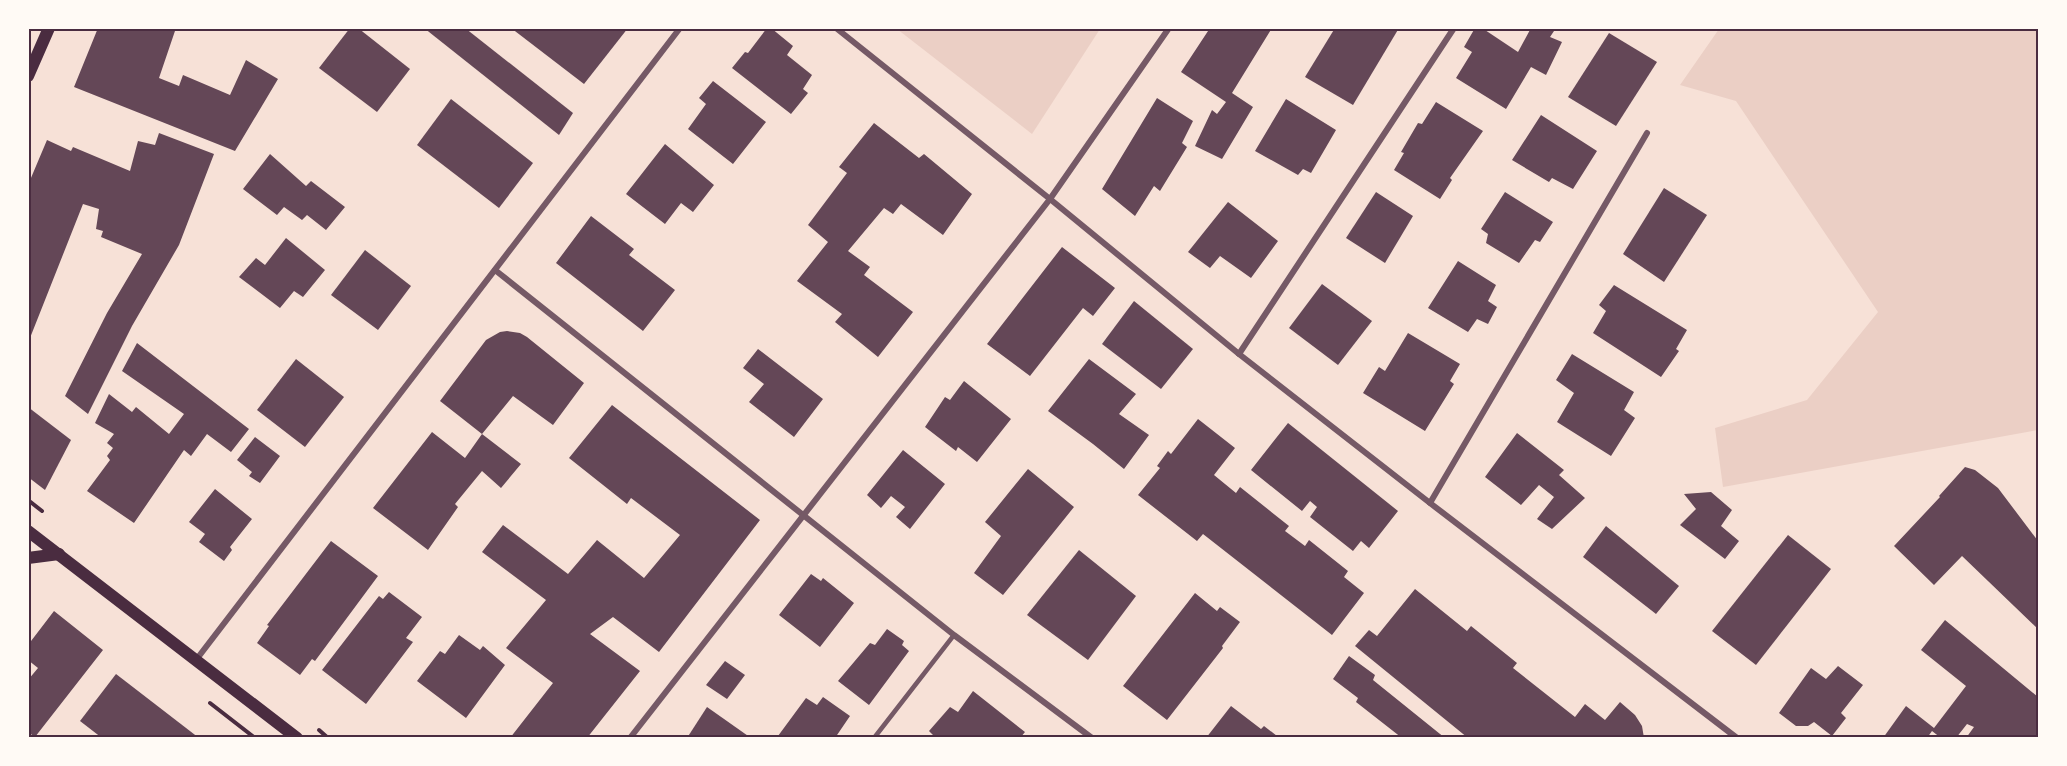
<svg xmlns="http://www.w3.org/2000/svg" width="2067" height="766" font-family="'Source Serif 4',serif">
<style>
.green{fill:#ebcfc5}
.building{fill:#644757}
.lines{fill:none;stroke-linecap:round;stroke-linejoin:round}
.path{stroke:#4a2c40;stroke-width:4}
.service{stroke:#755966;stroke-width:4.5}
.minor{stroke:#755966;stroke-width:6}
.secondary{stroke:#4a2c40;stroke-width:12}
.neatline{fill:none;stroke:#4a2c40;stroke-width:2}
</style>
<rect width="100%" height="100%" fill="#f7e1d7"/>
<g class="green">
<path d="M897 29H1100L1032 134Z"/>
<path d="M1719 29H2038V430L1723 487 1715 428 1807 400 1878 312 1736 101 1680 85Z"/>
</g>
<g class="building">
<path d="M98 28H176L159 78 179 86 183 75 230 95 246 60 278 79 235 151 74 87Z"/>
<path d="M350 28H358L410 69 377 112 319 68Z"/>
<path d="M424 28H465L573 113 559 135Z"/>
<path d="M511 28H628L584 84Z"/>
<path d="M767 28H771L793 46 787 55 812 75 803 89 808 93 791 114 732 68 745 52 748 53Z"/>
<path d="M1210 28H1272L1232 93 1253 107 1222 159 1195 146 1212 110 1217 114 1226 102 1181 72Z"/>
<path d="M1335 28H1399L1353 105 1305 77Z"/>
<path d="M1475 28H1482L1518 52 1531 28H1556L1550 37 1562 42 1546 75 1531 67 1506 109 1456 78 1472 52 1464 47Z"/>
<path d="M1609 33 1657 62 1616 126 1568 97Z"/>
<path d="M713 81 766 122 733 164 688 129 706 104 699 98Z"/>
<path d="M1157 98 1193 121 1182 143 1187 147 1160 191 1154 186 1135 216 1102 189Z"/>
<path d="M451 99 533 163 499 208 417 145Z"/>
<path d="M1286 99 1336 130 1311 173 1303 169 1298 175 1255 151Z"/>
<path d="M1436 102 1483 131 1450 178 1452 180 1440 199 1394 170 1404 153 1401 152 1418 123 1422 124Z"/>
<path d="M1541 115 1597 151 1573 189 1552 178 1549 182 1512 160Z"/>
<path d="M874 123 919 158 924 154 972 194 943 235 901 204 893 214 884 208 848 251 870 267 864 275 913 312 878 357 835 322 842 314 797 281 828 242 808 225 847 173 839 167Z"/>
<path d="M159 133 214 154 179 245 132 326 88 414 65 396 107 313 142 254 101 237 103 231 96 229 99 209 83 204 28 343V185L47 140 71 151 73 147 130 171 138 141 155 145Z"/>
<path d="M665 144 714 185 693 212 681 203 665 224 626 194Z"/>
<path d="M270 154 306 186 311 181 345 207 326 230 307 215 302 220 284 207 277 215 243 189Z"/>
<path d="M1664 188 1707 215 1664 282 1623 254Z"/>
<path d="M1376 192 1413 216 1385 263 1346 238Z"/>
<path d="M1505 192 1553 222 1540 242 1535 240 1519 263 1486 243 1488 234 1481 229Z"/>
<path d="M1228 202 1278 241 1251 278 1220 256 1210 268 1188 252Z"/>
<path d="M591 216 634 249 629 255 675 290 643 331 556 263Z"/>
<path d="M286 238 325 270 303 297 294 291 280 308 239 277 256 258 265 265Z"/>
<path d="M1062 247 1115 288 1093 316 1083 308 1030 376 987 344Z"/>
<path d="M365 250 411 286 378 330 331 295Z"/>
<path d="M1458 261 1496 285 1488 301 1497 307 1488 324 1477 319 1468 332 1428 308Z"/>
<path d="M1322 284 1372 321 1338 365 1289 328Z"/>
<path d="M1614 285 1687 330 1676 349 1679 351 1661 377 1593 333 1606 311 1599 305Z"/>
<path d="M1134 301 1193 349 1161 389 1102 344Z"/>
<path d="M507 331 520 333 527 337 584 383 553 425 513 396 482 434 440 401 486 340 500 332Z"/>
<path d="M1408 333 1460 364 1450 381 1454 384 1425 431 1363 393 1379 367 1385 371Z"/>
<path d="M137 343 249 429 231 452 207 434 191 456 184 450 134 523 87 491 110 460 107 456 113 448 107 443 114 434 95 423 109 394 132 412 136 407 169 434 184 414 122 371Z"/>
<path d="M758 349 823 399 794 437 749 402 764 384 743 368Z"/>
<path d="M1572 354 1634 392 1624 410 1635 418 1611 456 1557 422 1574 393 1556 380Z"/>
<path d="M296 359 344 397 305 447 257 410Z"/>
<path d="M1089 359 1136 394 1119 414 1149 435 1124 469 1093 444 1048 411Z"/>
<path d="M964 381 1011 419 977 462 958 447 956 451 925 427 945 397 950 400Z"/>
<path d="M612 405 760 520 659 652 613 617 590 634 640 671 587 738H510L553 683 506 648 546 600 482 552 503 525 568 574 597 540 644 578 680 535 631 498 627 504 569 458Z"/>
<path d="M28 407 71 440 45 490 28 477Z"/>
<path d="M1198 419 1235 448 1214 475 1236 493 1240 487 1289 526 1285 531 1305 546 1309 540 1348 571 1344 577 1364 593 1332 635 1203 534 1197 541 1138 495 1160 468 1157 466 1168 451 1171 454Z"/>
<path d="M1288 423 1398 511 1369 548 1361 541 1353 551 1310 517 1317 507 1310 501 1302 511 1251 470Z"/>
<path d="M432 432 465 458 482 434 521 464 501 488 482 471 455 504 458 507 428 550 373 508Z"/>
<path d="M1517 433 1564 470 1559 475 1585 498 1552 529 1537 519 1554 497 1539 485 1521 505 1485 477Z"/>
<path d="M255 437 280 456 260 483 249 476 252 472 237 460Z"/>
<path d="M903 450 945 484 910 529 896 517 905 507 891 496 881 508 867 495Z"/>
<path d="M1965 467 1975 470 1998 488 2038 541V629L1962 556 1934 585 1894 546 1940 497 1939 496Z"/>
<path d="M1028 469 1074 507 1003 595 974 573 1001 536 985 522Z"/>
<path d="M215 489 252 519 230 547 232 550 224 561 199 542 205 534 189 522Z"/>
<path d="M1711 492 1732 510 1721 526 1739 541 1725 559 1680 525 1696 509 1684 494Z"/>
<path d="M1606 526 1679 586 1656 614 1583 557Z"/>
<path d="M1788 535 1831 569 1756 665 1712 631Z"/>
<path d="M331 541 378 576 315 661 312 659 300 675 257 643 269 626 267 625Z"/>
<path d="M1079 550 1136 596 1088 660 1027 615Z"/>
<path d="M811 574 821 581 823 578 854 603 820 647 779 615Z"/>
<path d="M1415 589 1467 631 1471 626 1517 663 1513 668 1575 717 1585 704 1605 720 1620 702 1635 715 1642 726 1644 738H1468L1355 646 1369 630 1377 636Z"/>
<path d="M389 592 422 617 406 638 413 642 366 704 322 670 379 596 383 599Z"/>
<path d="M1195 593 1217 611 1220 607 1240 622 1222 646 1223 648 1167 720 1123 686Z"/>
<path d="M54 611 103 650 35 737 28 732V680L38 668 28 660V645Z"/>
<path d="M1945 620 2038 697V738H1966L1974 727 1967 724 1956 738H1941L1932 731 1927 738H1883L1906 706 1934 728 1966 686 1921 650Z"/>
<path d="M887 629 904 641 902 645 909 651 869 705 838 681 870 643 875 645Z"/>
<path d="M459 635 480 650 483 646 505 665 466 718 417 681 440 651 445 654Z"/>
<path d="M1349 656 1375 675 1373 680 1445 738H1402L1356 702 1358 698 1333 679Z"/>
<path d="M725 661 745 675 727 699 706 685Z"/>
<path d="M1838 666 1863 685 1841 713 1846 718 1832 736 1814 722 1808 726H1796L1779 713 1811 668 1826 679Z"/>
<path d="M116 674 199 738H102L80 721Z"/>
<path d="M973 691 1025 732 1020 738H936L929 731 950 707 958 712Z"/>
<path d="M823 697 850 716 835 738H781L778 736 806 698 817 705Z"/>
<path d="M1231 706 1261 729 1264 726 1277 736 1276 738H1206Z"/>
<path d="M707 707 751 738H687Z"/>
</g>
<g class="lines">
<g class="path">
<path d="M28 500 42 511"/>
<path d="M210 703 255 738"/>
<path d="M319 730 328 738"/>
</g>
<path class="service" d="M874 738 954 635"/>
<g class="minor">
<path d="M836 28 1050 199 1239 354 1430 503 1737 738"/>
<path d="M495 270 954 635 1092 738"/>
<path d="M1239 354 1454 28"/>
<path d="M1430 503 1647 133"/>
<path d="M196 660 680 28"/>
<path d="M630 738 1050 199 1169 28"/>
</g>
<g class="secondary">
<path d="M28 76 49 28"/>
<path d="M28 531 297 738"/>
<path d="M28 558 59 554"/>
</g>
</g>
<rect width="2067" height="766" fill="none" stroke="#fffaf5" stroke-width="60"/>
<rect x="30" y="30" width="2007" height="706" class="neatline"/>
</svg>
